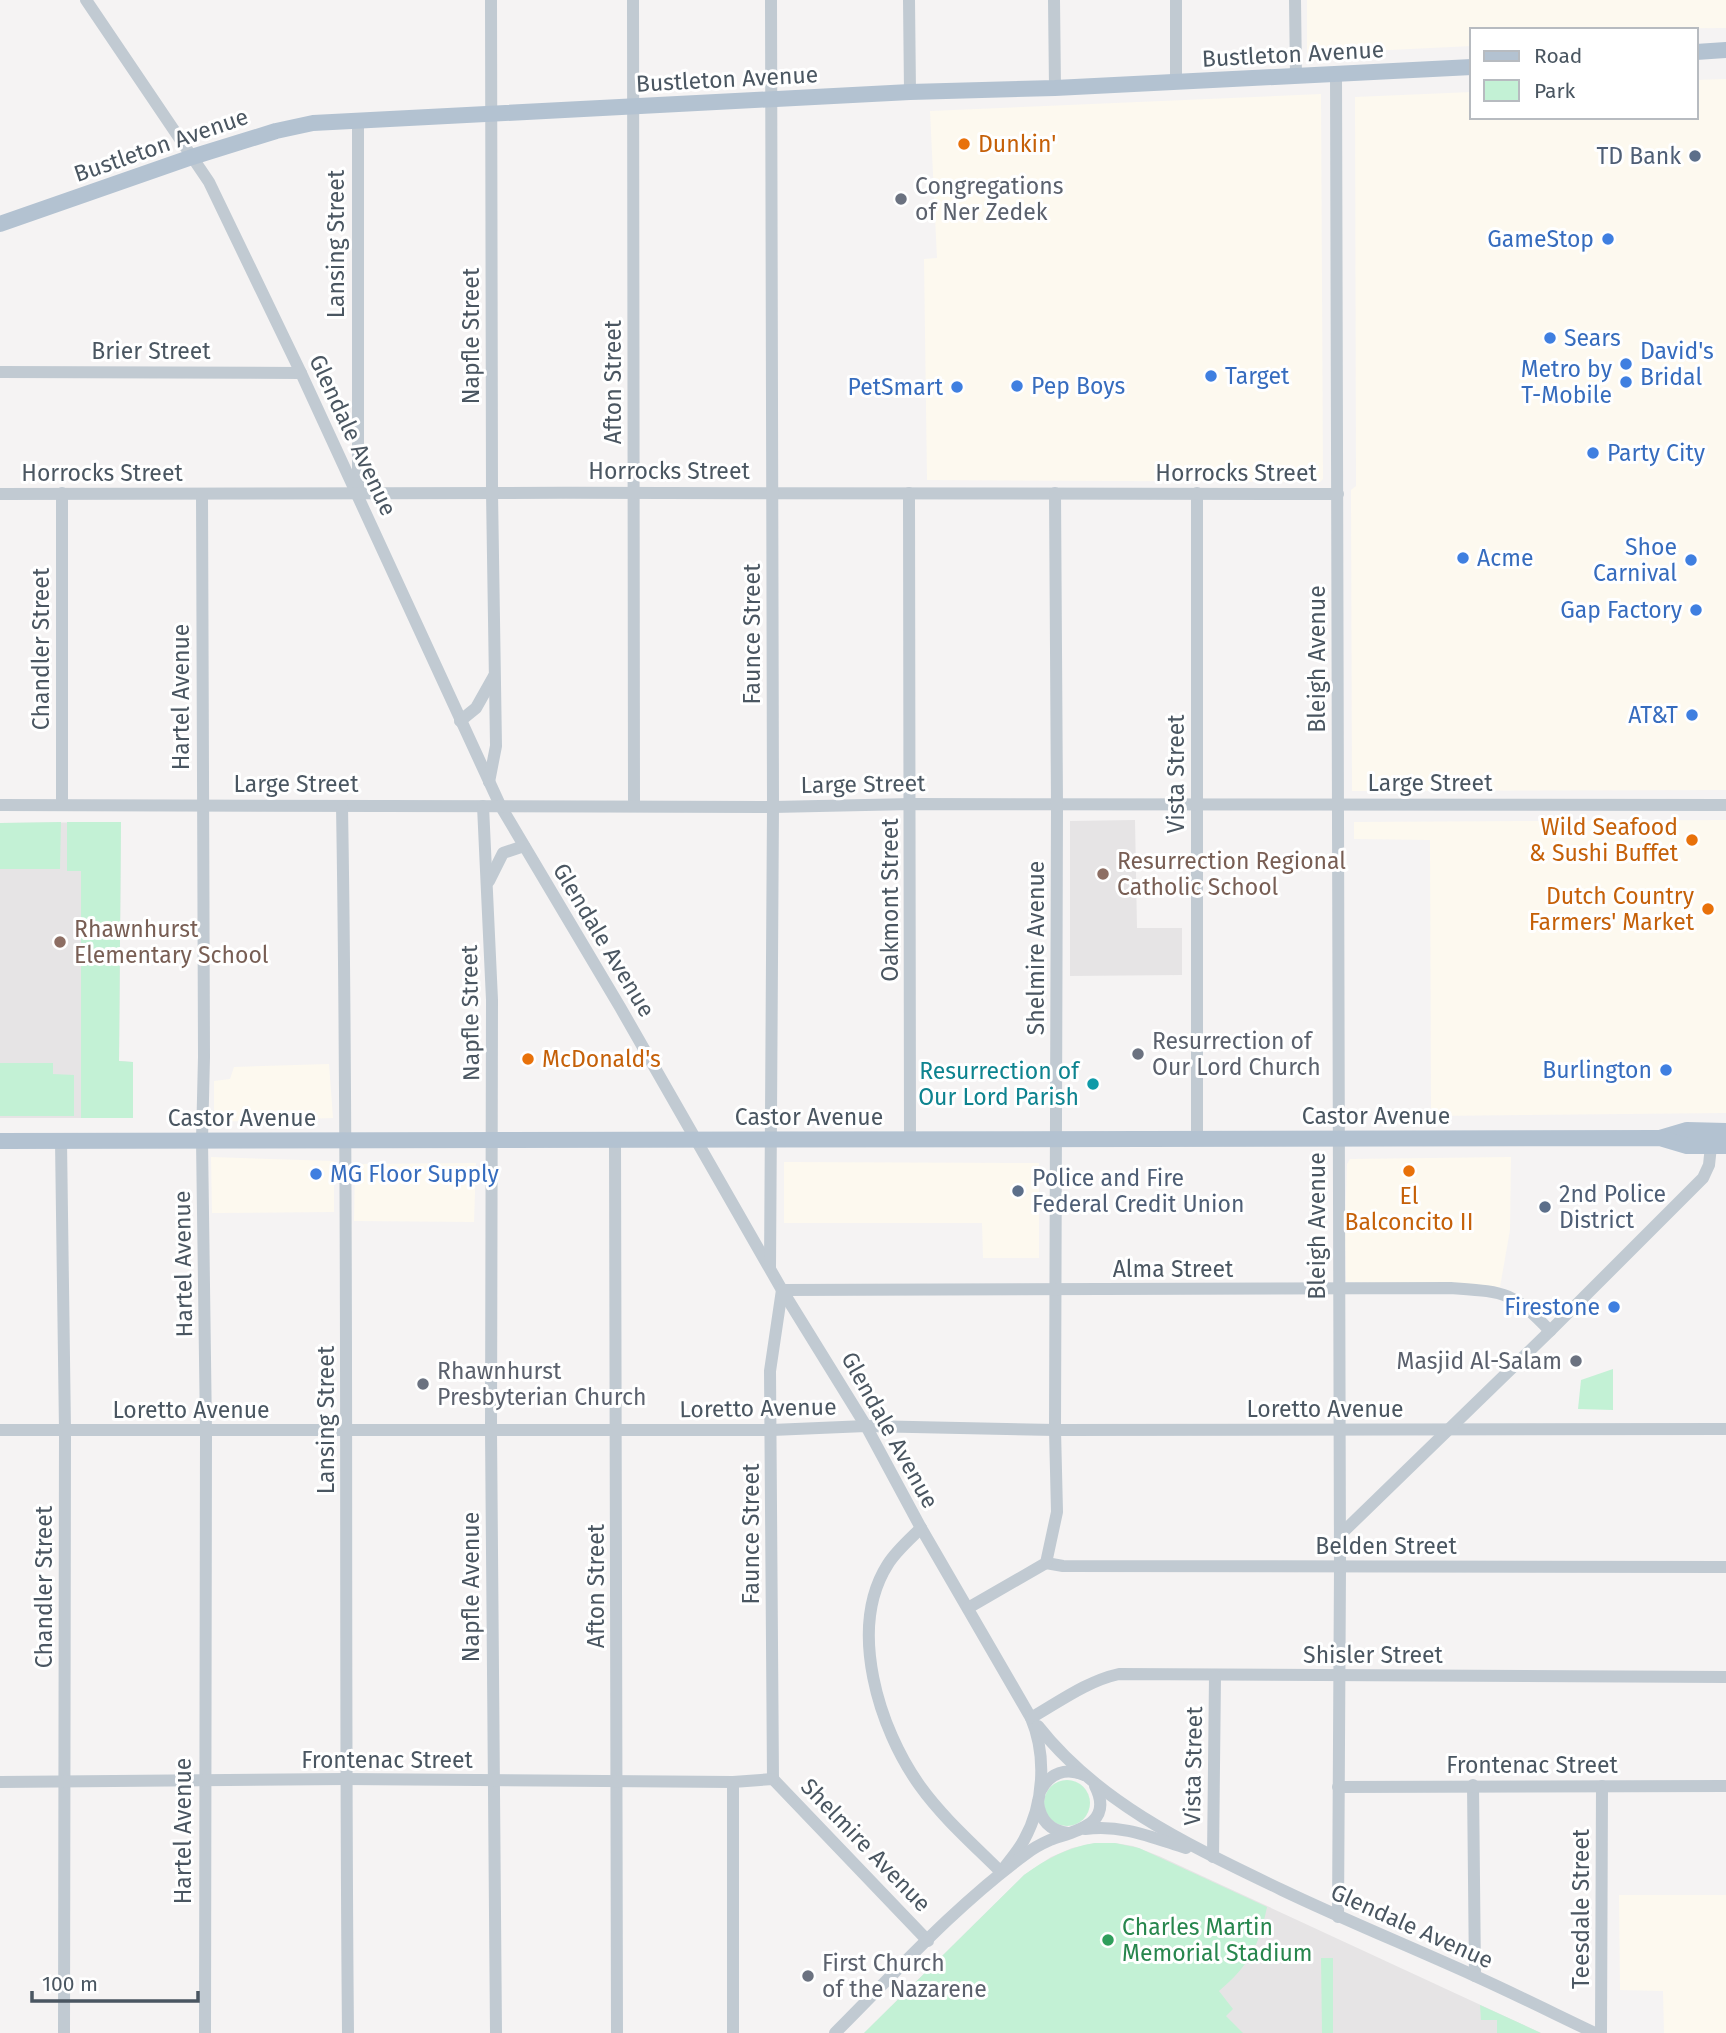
<svg xmlns="http://www.w3.org/2000/svg" width="1726" height="2033" font-family="'Fira Sans',sans-serif">
<style>
.commercial{fill:#fdf9ef}
.education{fill:#e6e4e5}
.green{fill:#c3f1d5}
.lines{fill:none;stroke-linecap:round;stroke-linejoin:round}
.minor{stroke:#c1cad2;stroke-width:12}
.major{stroke:#b3c2d1;stroke-width:16}
.food-dot{fill:#e8710a;stroke:#fff;stroke-width:2.5}
.service-dot{fill:#5c6f8a;stroke:#fff;stroke-width:2.5}
.worship-dot{fill:#6b7280;stroke:#fff;stroke-width:2.5}
.shop-dot{fill:#3f7fe0;stroke:#fff;stroke-width:2.5}
.education-dot{fill:#8d6e63;stroke:#fff;stroke-width:2.5}
.culture-dot{fill:#0f9aa8;stroke:#fff;stroke-width:2.5}
.leisure-dot{fill:#2e9e5b;stroke:#fff;stroke-width:2.5}
.labels{text-anchor:middle;stroke-width:6;stroke-linejoin:round;paint-order:stroke}
.street-label{font-size:23px;fill:#4a5661;stroke:#fff}
.food-label{font-size:23px;fill:#c56008;stroke:#fff;text-anchor:start}
.service-label{font-size:23px;fill:#4e5e75;stroke:#fff;text-anchor:start}
.worship-label{font-size:23px;fill:#5b616d;stroke:#fff;text-anchor:start}
.shop-label{font-size:23px;fill:#366cbe;stroke:#fff;text-anchor:end}
.education-label{font-size:23px;fill:#785e54;stroke:#fff;text-anchor:start}
.culture-label{font-size:23px;fill:#0d838f;stroke:#fff;text-anchor:end}
.leisure-label{font-size:23px;fill:#27864d;stroke:#fff;text-anchor:start}
</style>
<rect width="100%" height="100%" fill="#f5f3f3"/>
<g class="commercial">
<path d="M1307 0H1726V28L1472 30V46L1307 54Z"/>
<path d="M1726 79V790L1352 791 1351 490 1356 486 1355 97 1472 92V117H1696V80Z"/>
<path d="M1321 94 1323 479 1320 482 927 480 924 259 937 258 930 111Z"/>
<path d="M1726 820V1113L1431 1116 1430 840 1354 839V822Z"/>
<path d="M329 1064 333 1118 214 1122V1081L230 1079 234 1067Z"/>
<path d="M211 1157 334 1161V1212L212 1213Z"/>
<path d="M1511 1157 1510 1230 1500 1287 1346 1282 1345 1224 1347 1164 1350 1159Z"/>
<path d="M784 1162 1039 1163V1258H983L982 1223H784Z"/>
<path d="M476 1163 474 1222 354 1221 355 1164Z"/>
<path d="M1619 1895H1726V2033H1664L1663 1991 1620 1990Z"/>
</g>
<g class="education">
<path d="M1135 820 1137 928H1182V975L1070 976V821Z"/>
<path d="M121 822 119 1061 133 1062V1118H0V823Z"/>
<path d="M1095 1843H1115L1133 1846 1159 1856 1541 2033H864L1024 1875 1051 1857 1072 1848Z"/>
</g>
<g class="green">
<path d="M61 822 60 869H0V823Z"/>
<path d="M67 822H121L119 1061 133 1062V1118H81V871H67Z"/>
<path d="M0 1063H53V1074L74 1075V1116H0Z"/>
<path d="M1613 1369V1410L1578 1409 1581 1380Z"/>
<circle cx="1067" cy="1803" r="23"/>
<path d="M1095 1843H1115L1139 1848 1267 1907C1259 1946 1249 1966 1219 1991L1233 2009 1226 2016 1243 2033H864L1024 1875C1046 1859 1068 1847 1095 1843Z"/>
<path d="M1321 1958H1333V2033H1322Z"/>
<path d="M1480 2005 1541 2033H1497V2020H1481Z"/>
</g>
<g class="lines">
<g class="minor">
<path d="M86 0 209 182 301 373 500 805 620 1007 782 1290 866 1426 921 1528 1031 1718C1047 1756 1044 1804 1024 1840 1018 1851 1009 1861 1001 1872"/>
<path d="M633 0 634 805"/>
<path d="M909 0 910 92"/>
<path d="M1054 0 1055 88"/>
<path d="M1295 0 1296 76"/>
<path d="M1336 74 1340 1567 1338 1917"/>
<path d="M1176 83V0"/>
<path d="M0 372 301 373"/>
<path d="M358 491V120"/>
<path d="M62 493V804"/>
<path d="M909 493 910 1139"/>
<path d="M1197 493V1139"/>
<path d="M0 494C446 492 892 493 1338 494"/>
<path d="M202 494 204 1057 202 1140 206 1431 205 2033"/>
<path d="M460 721 476 708 494 676"/>
<path d="M489 782 496 746 492 493 491 0"/>
<path d="M0 805 773 807 911 804 1726 805"/>
<path d="M342 806C349 1215 344 1624 348 2033"/>
<path d="M483 806 492 1000 491 1431 496 2033"/>
<path d="M489 881 503 853 524 846"/>
<path d="M615 1140 617 2033"/>
<path d="M61 1141 65 1431 64 2033"/>
<path d="M770 1267 773 807 771 0"/>
<path d="M0 1430H772L866 1426 1055 1430 1726 1429"/>
<path d="M921 1528C910 1539 896 1551 888 1564 847 1628 879 1729 920 1786 943 1818 973 1844 1001 1872"/>
<path d="M1340 1535 1550 1331 1703 1178 1709 1165 1711 1146"/>
<path d="M1046 1563 1063 1566 1726 1567"/>
<path d="M968 1608 1046 1563 1057 1512 1055 1430 1057 806 1055 493"/>
<path d="M1031 1718C1059 1702 1087 1681 1119 1674L1726 1677"/>
<path d="M1038 1726C1100 1805 1193 1847 1282 1890 1345 1920 1411 1947 1475 1976 1515 1994 1555 2014 1595 2033"/>
<path d="M773 1779 770 1371 782 1290 1451 1288C1505 1292 1512 1291 1550 1331"/>
<path d="M773 1779 928 1941"/>
<path d="M0 1782 345 1779 733 1782 773 1779"/>
<path d="M733 1782V2033"/>
<path d="M1473 1785 1475 1976"/>
<path d="M1338 1787 1726 1786"/>
<path d="M1041 1790C1050 1773 1066 1767 1084 1775"/>
<path d="M1038 1802C1040 1820 1050 1831 1068 1833"/>
<path d="M1085 1829C1121 1824 1151 1837 1186 1848"/>
<path d="M1213 1857 1215 1676"/>
<path d="M835 2033C896 1972 956 1905 1026 1854 1033 1848 1041 1844 1050 1840 1074 1831 1115 1825 1095 1786"/>
<path d="M1601 2033 1602 1786"/>
</g>
<g class="major">
<path d="M1696 52 1726 50"/>
<path d="M0 224 192 157 276 131 313 123 910 92 1055 88 1472 67"/>
<path d="M1660 1138 1687 1130 1726 1131"/>
<path d="M0 1141 1660 1138 1687 1146H1726"/>
</g>
</g>
<g class="food-dot">
<circle cx="964" cy="144" r="7"/>
<circle cx="1692" cy="840" r="7"/>
<circle cx="1708" cy="909" r="7"/>
<circle cx="528" cy="1059" r="7"/>
<circle cx="1409" cy="1171" r="7"/>
</g>
<g class="service-dot">
<circle cx="1695" cy="156" r="7"/>
<circle cx="1018" cy="1191" r="7"/>
<circle cx="1545" cy="1207" r="7"/>
</g>
<g class="worship-dot">
<circle cx="901" cy="199" r="7"/>
<circle cx="1138" cy="1054" r="7"/>
<circle cx="1576" cy="1361" r="7"/>
<circle cx="423" cy="1384" r="7"/>
<circle cx="808" cy="1976" r="7"/>
</g>
<g class="shop-dot">
<circle cx="1608" cy="239" r="7"/>
<circle cx="1550" cy="338" r="7"/>
<circle cx="1626" cy="364" r="7"/>
<circle cx="1211" cy="376" r="7"/>
<circle cx="1626" cy="382" r="7"/>
<circle cx="1017" cy="386" r="7"/>
<circle cx="957" cy="387" r="7"/>
<circle cx="1593" cy="453" r="7"/>
<circle cx="1463" cy="558" r="7"/>
<circle cx="1691" cy="560" r="7"/>
<circle cx="1696" cy="610" r="7"/>
<circle cx="1692" cy="715" r="7"/>
<circle cx="1666" cy="1070" r="7"/>
<circle cx="316" cy="1174" r="7"/>
<circle cx="1614" cy="1307" r="7"/>
</g>
<g class="education-dot">
<circle cx="1103" cy="874" r="7"/>
<circle cx="60" cy="942" r="7"/>
</g>
<circle class="culture-dot" cx="1093" cy="1084" r="7"/>
<circle class="leisure-dot" cx="1108" cy="1940" r="7"/>
<g class="labels">
<g class="street-label">
<text transform="translate(1293 54) rotate(-3)" y="8">Bustleton Avenue</text>
<text transform="translate(727 79) rotate(-3)" y="8">Bustleton Avenue</text>
<text transform="translate(161 145) rotate(-19)" y="8">Bustleton Avenue</text>
<text transform="translate(336 244) rotate(-90)" y="8">Lansing Street</text>
<text transform="translate(471 336) rotate(-90)" y="8">Napfle Street</text>
<text x="151" y="359">Brier Street</text>
<text transform="translate(613 382) rotate(-90)" y="8">Afton Street</text>
<text transform="translate(353 435) rotate(65)" y="8">Glendale Avenue</text>
<text x="669" y="479">Horrocks Street</text>
<text x="102" y="481">Horrocks Street</text>
<text x="1236" y="481">Horrocks Street</text>
<text transform="translate(752 634) rotate(-90)" y="8">Faunce Street</text>
<text transform="translate(41 649) rotate(-90)" y="8">Chandler Street</text>
<text transform="translate(1317 659) rotate(-90)" y="8">Bleigh Avenue</text>
<text transform="translate(181 697) rotate(-90)" y="8">Hartel Avenue</text>
<text transform="translate(1176 774) rotate(-90)" y="8">Vista Street</text>
<text x="1430" y="791">Large Street</text>
<text x="296" y="792">Large Street</text>
<text transform="translate(863 784) rotate(-1)" y="8">Large Street</text>
<text transform="translate(890 900) rotate(-90)" y="8">Oakmont Street</text>
<text transform="translate(604 940) rotate(59)" y="8">Glendale Avenue</text>
<text transform="translate(1036 948) rotate(-90)" y="8">Shelmire Avenue</text>
<text transform="translate(470 1013) rotate(-91)" y="8">Napfle Street</text>
<text x="1376" y="1124">Castor Avenue</text>
<text x="809" y="1125">Castor Avenue</text>
<text x="242" y="1126">Castor Avenue</text>
<text transform="translate(1317 1226) rotate(-90)" y="8">Bleigh Avenue</text>
<text transform="translate(183 1264) rotate(-91)" y="8">Hartel Avenue</text>
<text x="1173" y="1277">Alma Street</text>
<text transform="translate(758 1408) rotate(-1)" y="8">Loretto Avenue</text>
<text x="1325" y="1417">Loretto Avenue</text>
<text x="191" y="1418">Loretto Avenue</text>
<text transform="translate(326 1420) rotate(-90)" y="8">Lansing Street</text>
<text transform="translate(890 1430) rotate(61)" y="8">Glendale Avenue</text>
<text transform="translate(751 1534) rotate(-90)" y="8">Faunce Street</text>
<text x="1386" y="1554">Belden Street</text>
<text transform="translate(596 1586) rotate(-90)" y="8">Afton Street</text>
<text transform="translate(44 1587) rotate(-90)" y="8">Chandler Street</text>
<text transform="translate(471 1587) rotate(-90)" y="8">Napfle Avenue</text>
<text x="1373" y="1663">Shisler Street</text>
<text x="387" y="1768">Frontenac Street</text>
<text x="1532" y="1773">Frontenac Street</text>
<text transform="translate(1193 1766) rotate(-89)" y="8">Vista Street</text>
<text transform="translate(183 1831) rotate(-90)" y="8">Hartel Avenue</text>
<text transform="translate(866 1845) rotate(46)" y="8">Shelmire Avenue</text>
<text transform="translate(1581 1909) rotate(-90)" y="8">Teesdale Street</text>
<text transform="translate(1412 1926) rotate(24)" y="8">Glendale Avenue</text>
</g>
<g class="food-label">
<text x="978" y="152">Dunkin'</text>
<text x="1678" y="835" text-anchor="end">Wild Seafood<tspan x="1678" dy="26">&amp; Sushi Buffet</tspan></text>
<text x="1694" y="904" text-anchor="end">Dutch Country<tspan x="1694" dy="26">Farmers' Market</tspan></text>
<text x="542" y="1067">McDonald's</text>
<text x="1409" y="1204" text-anchor="middle">El<tspan x="1409" dy="26">Balconcito II</tspan></text>
</g>
<g class="service-label">
<text x="1681" y="164" text-anchor="end">TD Bank</text>
<text x="1032" y="1186">Police and Fire<tspan x="1032" dy="26">Federal Credit Union</tspan></text>
<text x="1559" y="1202">2nd Police<tspan x="1559" dy="26">District</tspan></text>
</g>
<g class="worship-label">
<text x="915" y="194">Congregations<tspan x="915" dy="26">of Ner Zedek</tspan></text>
<text x="1152" y="1049">Resurrection of<tspan x="1152" dy="26">Our Lord Church</tspan></text>
<text x="1562" y="1369" text-anchor="end">Masjid Al-Salam</text>
<text x="437" y="1379">Rhawnhurst<tspan x="437" dy="26">Presbyterian Church</tspan></text>
<text x="822" y="1971">First Church<tspan x="822" dy="26">of the Nazarene</tspan></text>
</g>
<g class="shop-label">
<text x="1594" y="247">GameStop</text>
<text x="1564" y="346" text-anchor="start">Sears</text>
<text x="1640" y="359" text-anchor="start">David's<tspan x="1640" dy="26">Bridal</tspan></text>
<text x="1612" y="377">Metro by<tspan x="1612" dy="26">T-Mobile</tspan></text>
<text x="1225" y="384" text-anchor="start">Target</text>
<text x="1031" y="394" text-anchor="start">Pep Boys</text>
<text x="943" y="395">PetSmart</text>
<text x="1607" y="461" text-anchor="start">Party City</text>
<text x="1677" y="555">Shoe<tspan x="1677" dy="26">Carnival</tspan></text>
<text x="1477" y="566" text-anchor="start">Acme</text>
<text x="1682" y="618">Gap Factory</text>
<text x="1678" y="723">AT&amp;T</text>
<text x="1652" y="1078">Burlington</text>
<text x="330" y="1182" text-anchor="start">MG Floor Supply</text>
<text x="1600" y="1315">Firestone</text>
</g>
<g class="education-label">
<text x="1117" y="869">Resurrection Regional<tspan x="1117" dy="26">Catholic School</tspan></text>
<text x="74" y="937">Rhawnhurst<tspan x="74" dy="26">Elementary School</tspan></text>
</g>
<g class="culture-label">
<text x="1079" y="1079">Resurrection of<tspan x="1079" dy="26">Our Lord Parish</tspan></text>
</g>
<g class="leisure-label">
<text x="1122" y="1935">Charles Martin<tspan x="1122" dy="26">Memorial Stadium</tspan></text>
</g>
</g>
<rect x="1470" y="28" width="228" height="91" fill="#ffffff" stroke="#b7bbc0" stroke-width="2"/>
<rect x="1484" y="51" width="35" height="10" fill="#b3c2d1" stroke="#b7bbc0" stroke-width="2"/>
<text x="1534" y="63" font-size="21" fill="#4a5661">Road</text>
<rect x="1484" y="80" width="35" height="21" fill="#c3f1d5" stroke="#b7bbc0" stroke-width="2"/>
<text x="1534" y="98" font-size="21" fill="#4a5661">Park</text>
<path d="M32 1991v10h166v-10" fill="none" stroke="#4a5661" stroke-width="3.5"/>
<text x="42" y="1991" font-size="21" fill="#4a5661" stroke="#ffffff" stroke-width="5" paint-order="stroke">100 m</text>
</svg>
